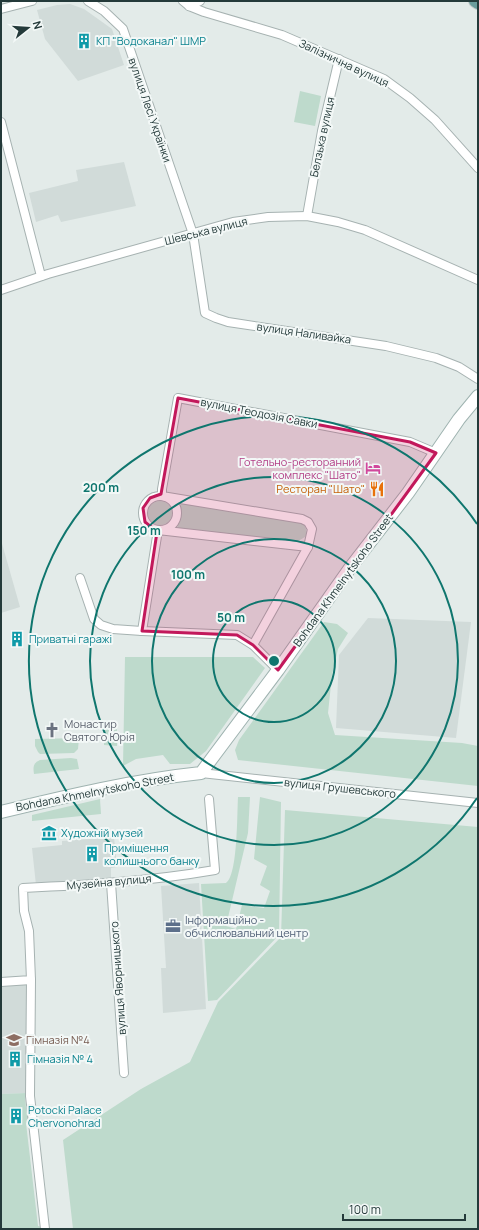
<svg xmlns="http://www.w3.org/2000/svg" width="479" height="1230" font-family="Manrope,sans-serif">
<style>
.built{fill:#d1dbd9}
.green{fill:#bedacc}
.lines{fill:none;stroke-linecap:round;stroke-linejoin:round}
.minor-casing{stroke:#a6b2b1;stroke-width:10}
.secondary-casing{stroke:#9fb3b0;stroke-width:14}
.primary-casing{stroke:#c2c8c8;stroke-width:14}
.minor{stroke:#fff;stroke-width:8}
.secondary{stroke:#fff;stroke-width:12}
.primary{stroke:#6b9c9c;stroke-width:12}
.marked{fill:#c2185b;fill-opacity:0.2;stroke:#c2185b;stroke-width:3;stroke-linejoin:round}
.ring{fill:none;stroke:#0f766e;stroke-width:2}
.labels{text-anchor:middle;stroke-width:4;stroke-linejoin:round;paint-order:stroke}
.culture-label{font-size:11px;fill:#0d838f;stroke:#f3f8f7;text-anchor:start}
.street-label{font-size:11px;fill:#243a3a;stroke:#f3f8f7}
.hotel-label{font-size:11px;fill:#b23c85;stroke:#f3f8f7;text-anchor:end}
.food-label{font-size:11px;fill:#c56008;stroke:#f3f8f7;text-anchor:end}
.worship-label{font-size:11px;fill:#5b616d;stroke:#f3f8f7;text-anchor:start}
.service-label{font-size:11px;fill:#4e5e75;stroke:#f3f8f7;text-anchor:start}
.education-label{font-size:11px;fill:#785e54;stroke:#f3f8f7;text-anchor:start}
.centre{fill:#0f766e;stroke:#f3f8f7;stroke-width:2}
.ring-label{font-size:12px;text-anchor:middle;font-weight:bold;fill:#0f766e;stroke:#f3f8f7;stroke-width:4;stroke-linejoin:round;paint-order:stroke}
</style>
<rect width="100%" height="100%" fill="#e3ebe9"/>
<g class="built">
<path d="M70 4 84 9 112 29 124 65 78 81 45 39 37 10 57 5Z"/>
<path d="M124 162 136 206 61 222 58 215 36 222 29 193 78 181 76 170Z"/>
<path d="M1 540 20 607 1 613Z"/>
<path d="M368 618 471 622 456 738 336 728 339 655Z"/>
<path d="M114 837 117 867 111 868V878L36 885 32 848 62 845V841Z"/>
<path d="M199 883 206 1009 163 1013 161 968H166L161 886Z"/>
<path d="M27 984 26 1093 1 1094V987Z"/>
</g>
<g class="green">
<path d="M300 91 321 96 315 126 294 122Z"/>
<circle cx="160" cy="513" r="12"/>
<path d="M183 502 300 521 305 526 307 533 305 537 298 541 180 530 177 526 179 516 180 505Z"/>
<path d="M324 622 337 624 348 633 338 649 332 675 328 713 335 735 462 743 478 746V786L238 760 235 750 239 740Z"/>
<path d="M125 657H253L265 668 206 751 190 764H170L163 755 136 759 123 766Z"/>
<path d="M104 729H117V746L104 745Z"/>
<path d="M79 738 78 749 74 753 40 754 38 752 35 746V739Z"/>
<path d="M71 758 77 759 79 769 34 774C33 767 33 763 40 760Z"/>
<path d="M238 797H250L248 833 226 926 236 929 242 905 264 908 270 891 260 885 267 866 254 859 260 797 281 802 279 935 217 1000 208 1001 201 884 226 883C238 875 237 813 238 797Z"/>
<path d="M100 799 101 814 32 821V815Z"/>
<path d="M285 810 478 827V1229H73L63 1140 141 1089 190 1062 218 1002 281 937Z"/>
<path d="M26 1093 25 1098 26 1108 29 1107 32 1122 26 1123 38 1226 53 1229H1V1094Z"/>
</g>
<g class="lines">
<g class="minor-casing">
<g id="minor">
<path d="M88 1 104 11 123 29 193 234 205 313 216 318 228 322 386 346 436 358 459 367 478 379"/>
<path d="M183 1 189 6 204 12 282 35 384 79 410 98 435 120 478 168"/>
<path d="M189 6 200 1"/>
<path d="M1 9 32 1"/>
<path d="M1 122 41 276"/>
<path d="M307 216 322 131 339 59"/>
<path d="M1 290 48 274 233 222 268 217 307 216 338 222 365 230 478 280"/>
<circle cx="160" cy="513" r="17"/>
<path d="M80 578 94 619 101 625 113 629 142 631 237 635 253 645 278 670"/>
<path d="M142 631 158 530 308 547"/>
<path d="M253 645 304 554 308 547 312 529 308 522 302 519 162 496V489L178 398 410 442 436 453"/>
<path d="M201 773 478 803"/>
<path d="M111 883 124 1073"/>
<path d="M31 980 30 1096 45 1229"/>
<path d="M1 982 31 980 29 931 24 911 23 888C87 885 151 881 215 870L209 799"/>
</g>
</g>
<g class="secondary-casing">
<path id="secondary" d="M1 812C67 796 134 780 201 773L278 670 350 568 408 493 459 419 478 396"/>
</g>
<g class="primary-casing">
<path id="primary" d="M475 1 478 3"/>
</g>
<use href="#minor" class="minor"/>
<use href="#secondary" class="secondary"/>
<use href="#primary" class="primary"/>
</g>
<path class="marked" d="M178 398 410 442 436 453 278 670 253 645 237 635 142 631 157 532 145 522 143 508 150 498 161 494Z"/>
<g class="ring">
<circle cx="274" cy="661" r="61"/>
<circle cx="274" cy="661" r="122"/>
<circle cx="274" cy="661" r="184"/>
<path d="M477 798A245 245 0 1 1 477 524"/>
</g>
<defs>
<g id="building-bare" transform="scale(1.2)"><path d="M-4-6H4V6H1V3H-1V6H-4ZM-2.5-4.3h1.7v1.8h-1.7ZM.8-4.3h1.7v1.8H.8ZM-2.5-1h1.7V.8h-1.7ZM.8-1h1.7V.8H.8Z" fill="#0f9aa8" stroke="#f3f8f7" stroke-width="2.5" paint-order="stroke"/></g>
<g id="hotel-bare" transform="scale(1.2)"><path d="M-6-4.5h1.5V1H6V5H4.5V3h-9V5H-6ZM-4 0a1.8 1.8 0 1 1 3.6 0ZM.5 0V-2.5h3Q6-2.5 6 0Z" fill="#d1479c" stroke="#f3f8f7" stroke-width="2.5" paint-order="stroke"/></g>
<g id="restaurant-bare" transform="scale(1.2)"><path d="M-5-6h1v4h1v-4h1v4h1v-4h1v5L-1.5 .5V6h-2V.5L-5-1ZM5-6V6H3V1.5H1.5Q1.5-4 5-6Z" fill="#e8710a" stroke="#f3f8f7" stroke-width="2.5" paint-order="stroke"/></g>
<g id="church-bare" transform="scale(1.2)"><path d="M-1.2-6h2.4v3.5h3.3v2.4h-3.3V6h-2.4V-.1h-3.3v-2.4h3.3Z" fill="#6b7280" stroke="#f3f8f7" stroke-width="2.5" paint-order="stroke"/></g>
<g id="museum-bare" transform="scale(1.2)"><path d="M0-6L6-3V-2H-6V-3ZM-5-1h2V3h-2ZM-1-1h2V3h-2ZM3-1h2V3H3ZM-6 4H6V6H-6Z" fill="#0f9aa8" stroke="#f3f8f7" stroke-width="2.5" paint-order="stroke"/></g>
<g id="office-bare" transform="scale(1.2)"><path d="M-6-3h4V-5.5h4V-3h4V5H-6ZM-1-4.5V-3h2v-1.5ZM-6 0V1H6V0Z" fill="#5c6f8a" stroke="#f3f8f7" stroke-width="2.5" paint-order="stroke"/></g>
<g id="school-bare" transform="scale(1.2)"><path d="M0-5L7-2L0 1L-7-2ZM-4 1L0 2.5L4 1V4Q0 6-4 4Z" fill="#8d6e63" stroke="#f3f8f7" stroke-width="2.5" paint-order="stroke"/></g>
</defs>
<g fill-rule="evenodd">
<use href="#building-bare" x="84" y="41"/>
<use href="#hotel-bare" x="373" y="468"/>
<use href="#restaurant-bare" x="377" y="489"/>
<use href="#building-bare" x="17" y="639"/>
<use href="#church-bare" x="52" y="730"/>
<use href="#museum-bare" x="49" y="833"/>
<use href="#building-bare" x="92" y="854"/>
<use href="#office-bare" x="173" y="926"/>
<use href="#school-bare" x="14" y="1040"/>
<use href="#building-bare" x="15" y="1059"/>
<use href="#building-bare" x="16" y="1116"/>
</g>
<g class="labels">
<g class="culture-label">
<text x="96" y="45">КП "Водоканал" ШМР</text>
<text x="29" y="643">Приватні гаражі</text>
<text x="61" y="837">Художній музей</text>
<text x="104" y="852">Приміщення<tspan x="104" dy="13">колишнього банку</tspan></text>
<text x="27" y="1063">Гімназія № 4</text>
<text x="28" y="1114">Potocki Palace<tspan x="28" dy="13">Chervonohrad</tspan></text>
</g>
<g class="street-label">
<text transform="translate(344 63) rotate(25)" y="4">Залізнична вулиця</text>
<text transform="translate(150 110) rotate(71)" y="4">вулиця Лесі Українки</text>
<text transform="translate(322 137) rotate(-78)" y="4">Белзька вулиця</text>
<text transform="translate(206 231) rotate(-14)" y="4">Шевська вулиця</text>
<text transform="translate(304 333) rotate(8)" y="4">вулиця Наливайка</text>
<text transform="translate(259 413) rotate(11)" y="4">вулиця Теодозія Савки</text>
<text transform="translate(343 580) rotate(-54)" y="4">Bohdana Khmelnytskoho Street</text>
<text transform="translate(340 788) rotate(6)" y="4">вулиця Грушевського</text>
<text transform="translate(95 792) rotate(-11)" y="4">Bohdana Khmelnytskoho Street</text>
<text transform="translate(109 882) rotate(-5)" y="4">Музейна вулиця</text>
<text transform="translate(118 978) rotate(-94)" y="4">вулиця Яворницького</text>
</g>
<g class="hotel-label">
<text x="361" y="466">Готельно-ресторанний<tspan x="361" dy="13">комплекс "Шато"</tspan></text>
</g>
<g class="food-label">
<text x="365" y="493">Ресторан "Шато"</text>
</g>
<g class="worship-label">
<text x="64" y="728">Монастир<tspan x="64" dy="13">Святого Юрія</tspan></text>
</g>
<g class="service-label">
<text x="185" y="924">Інформаційно -<tspan x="185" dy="13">обчислювальний центр</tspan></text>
</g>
<g class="education-label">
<text x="26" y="1044">Гімназія №4</text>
</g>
</g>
<circle cx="274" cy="661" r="6" class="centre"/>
<g class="ring-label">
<text x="101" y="492">200 m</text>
<text x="144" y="535">150 m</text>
<text x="188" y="579">100 m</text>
<text x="231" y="622">50 m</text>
</g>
<rect width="479" height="1230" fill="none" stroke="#243a3a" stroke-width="4"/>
<g transform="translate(28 28) rotate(73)" stroke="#f3f8f7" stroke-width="3" paint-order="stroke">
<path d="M0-3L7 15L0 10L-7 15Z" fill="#243a3a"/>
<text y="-6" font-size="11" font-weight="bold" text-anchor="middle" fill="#243a3a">N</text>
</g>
<path d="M343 1214v6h122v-6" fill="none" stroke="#243a3a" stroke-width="2"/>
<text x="349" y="1214" font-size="12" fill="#243a3a" stroke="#f3f8f7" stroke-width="3" paint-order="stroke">100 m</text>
</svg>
